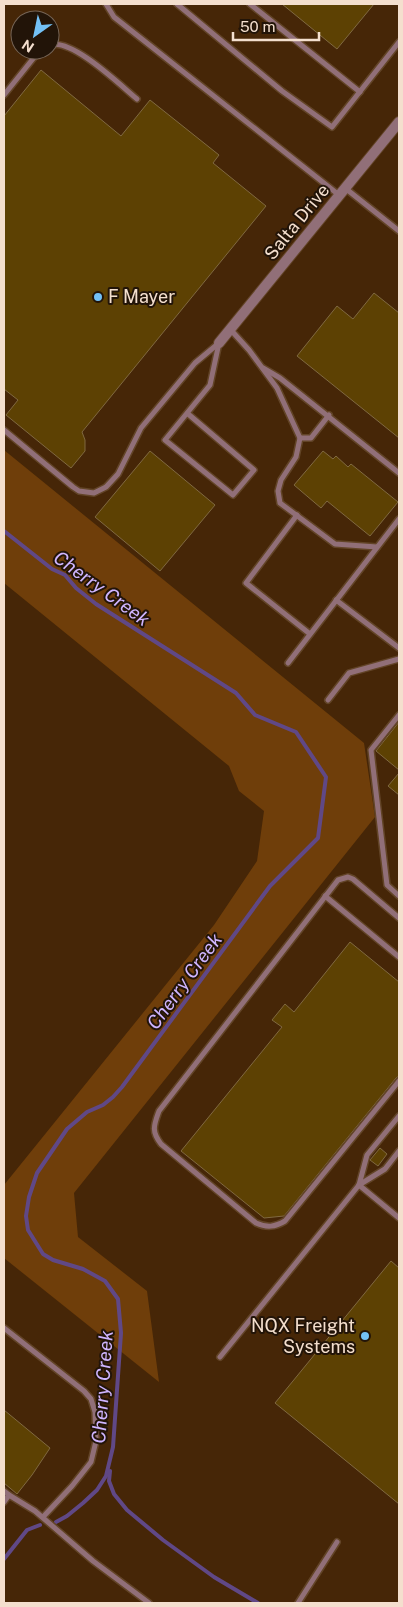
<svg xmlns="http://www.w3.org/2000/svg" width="403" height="1607" font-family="'Public Sans',sans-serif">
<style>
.green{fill:#6f3e0a}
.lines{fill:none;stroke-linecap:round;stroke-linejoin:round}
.stream{stroke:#604886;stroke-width:4}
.building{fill:#5d4103;stroke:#806941}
.service-casing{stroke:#624427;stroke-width:8}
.minor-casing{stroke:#624427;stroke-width:12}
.service{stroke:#916f78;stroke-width:5}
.minor{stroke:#916f78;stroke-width:10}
.poi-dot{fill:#73c1f6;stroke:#221408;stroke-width:2}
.labels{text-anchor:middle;stroke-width:4;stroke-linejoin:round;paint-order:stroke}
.street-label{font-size:18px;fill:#f4dfce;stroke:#221408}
.poi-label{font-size:18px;fill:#f4dfce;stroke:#221408;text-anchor:start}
.water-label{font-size:19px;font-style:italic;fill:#cfb5ff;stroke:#221408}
</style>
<rect width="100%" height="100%" fill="#462607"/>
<path class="green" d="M4 450 364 743 375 817 74 1193 78 1237 147 1291 159 1382 4 1258V1185L214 925 257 861 264 811 239 791 229 766 4 583Z"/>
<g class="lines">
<g class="stream">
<path d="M4 531 52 569 65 575 76 588 96 604 236 693 255 715 296 732 326 777 318 838 270 886 122 1087 113 1097 103 1105 87 1112 67 1129 37 1173 29 1197 26 1216 28 1230 43 1254 53 1260 83 1269 105 1281 118 1299 121 1333 113 1447 106 1476 97 1490 83 1503 67 1516 56 1522"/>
<path d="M110 1471 109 1481 114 1494 127 1510 163 1540 214 1577 258 1603"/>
<path d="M4 1559 27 1530 40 1525"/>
</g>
</g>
<g class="building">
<path d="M282 4H374L337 49Z"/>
<path d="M41 70 121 136 150 100 219 155 213 163 266 206 82 432 85 440V451L71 468 6 415 18 400 4 389V116Z"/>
<path d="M374 293 399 313V438L297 356 337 306 353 319Z"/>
<path d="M150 451 215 505 160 571 95 517Z"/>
<path d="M323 451 333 459 336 456 348 467 351 464 398 502 370 536 327 501 321 508 294 485Z"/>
<path d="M399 722V770L376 751Z"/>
<path d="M399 773V795L388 786Z"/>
<path d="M350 942 399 982V1076L396 1078 284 1216 264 1218 181 1151 282 1027 272 1020 285 1004 294 1012Z"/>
<path d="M380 1148 387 1154 378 1166 370 1160Z"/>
<path d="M391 1261 399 1268V1504L275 1403Z"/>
<path d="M4 1410 50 1448 32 1475 17 1494 4 1483Z"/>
</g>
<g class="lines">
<g class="service-casing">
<g id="service">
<path d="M106 4 114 17 339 195"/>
<path d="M177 4 282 91 332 127 399 42"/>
<path d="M250 4 360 92"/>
<path d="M50 45C72 38 120 85 137 99"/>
<path d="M4 95 40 50"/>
<path d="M345 188 399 231"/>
<path d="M230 329 249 350 277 388 300 438 296 457 281 480 278 491 280 503 335 544 377 547"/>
<path d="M263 368 280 378 399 473"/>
<path d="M187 413 254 470 233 495 165 440 210 385 219 343"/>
<path d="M4 430 73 487 79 491 94 493 106 487 118 474 141 428 195 363 219 343"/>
<path d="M300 438H311L329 415"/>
<path d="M297 515 246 583 310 634"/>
<path d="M336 600 399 648"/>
<path d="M288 663 399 519"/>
<path d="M328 700 349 673 399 659"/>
<path d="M399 715 371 750 387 885 399 896"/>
<path d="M325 896 399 957"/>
<path d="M399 918 353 879 348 877 338 880 159 1111C154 1125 151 1131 161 1144L256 1223C267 1228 275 1227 285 1221L399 1081"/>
<path d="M359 1185 367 1155 399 1116"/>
<path d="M359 1185 385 1169 399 1151"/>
<path d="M4 1328 84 1391 91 1399 95 1412 96 1441 91 1462 72 1486 43 1517"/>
<path d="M220 1357 359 1185 399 1218"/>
<path d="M4 1491 9 1495 4 1502"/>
<path d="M9 1495 35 1511 93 1561 149 1603"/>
<path d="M298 1603 337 1542"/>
</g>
</g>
<g class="minor-casing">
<path id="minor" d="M219 343 399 122"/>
</g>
<use href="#service" class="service"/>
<use href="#minor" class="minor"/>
</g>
<g class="poi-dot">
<circle cx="98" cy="297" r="5"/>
<circle cx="365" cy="1336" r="5"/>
</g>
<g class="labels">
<g class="street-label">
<text transform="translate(297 222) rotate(-51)" y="6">Salta Drive</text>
</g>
<g class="poi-label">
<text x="108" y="303">F Mayer</text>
<text x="355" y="1332" text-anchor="end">NQX Freight<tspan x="355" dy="21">Systems</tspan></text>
</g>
<g class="water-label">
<text transform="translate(102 588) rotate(36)" y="7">Cherry Creek</text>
<text transform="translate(184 981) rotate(-54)" y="7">Cherry Creek</text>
<text transform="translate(102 1387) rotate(-86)" y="7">Cherry Creek</text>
</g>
</g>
<rect width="403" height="1607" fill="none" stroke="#f4dfce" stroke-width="10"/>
<g transform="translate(35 35) rotate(213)"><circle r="24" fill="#221408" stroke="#766557"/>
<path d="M0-4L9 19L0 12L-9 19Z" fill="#73c1f6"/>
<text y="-8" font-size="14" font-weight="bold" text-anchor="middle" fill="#f4dfce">N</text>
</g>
<path d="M233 32v8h86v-8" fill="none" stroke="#f4dfce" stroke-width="2.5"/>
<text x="240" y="32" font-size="15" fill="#f4dfce" stroke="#221408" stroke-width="4" paint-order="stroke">50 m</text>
</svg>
